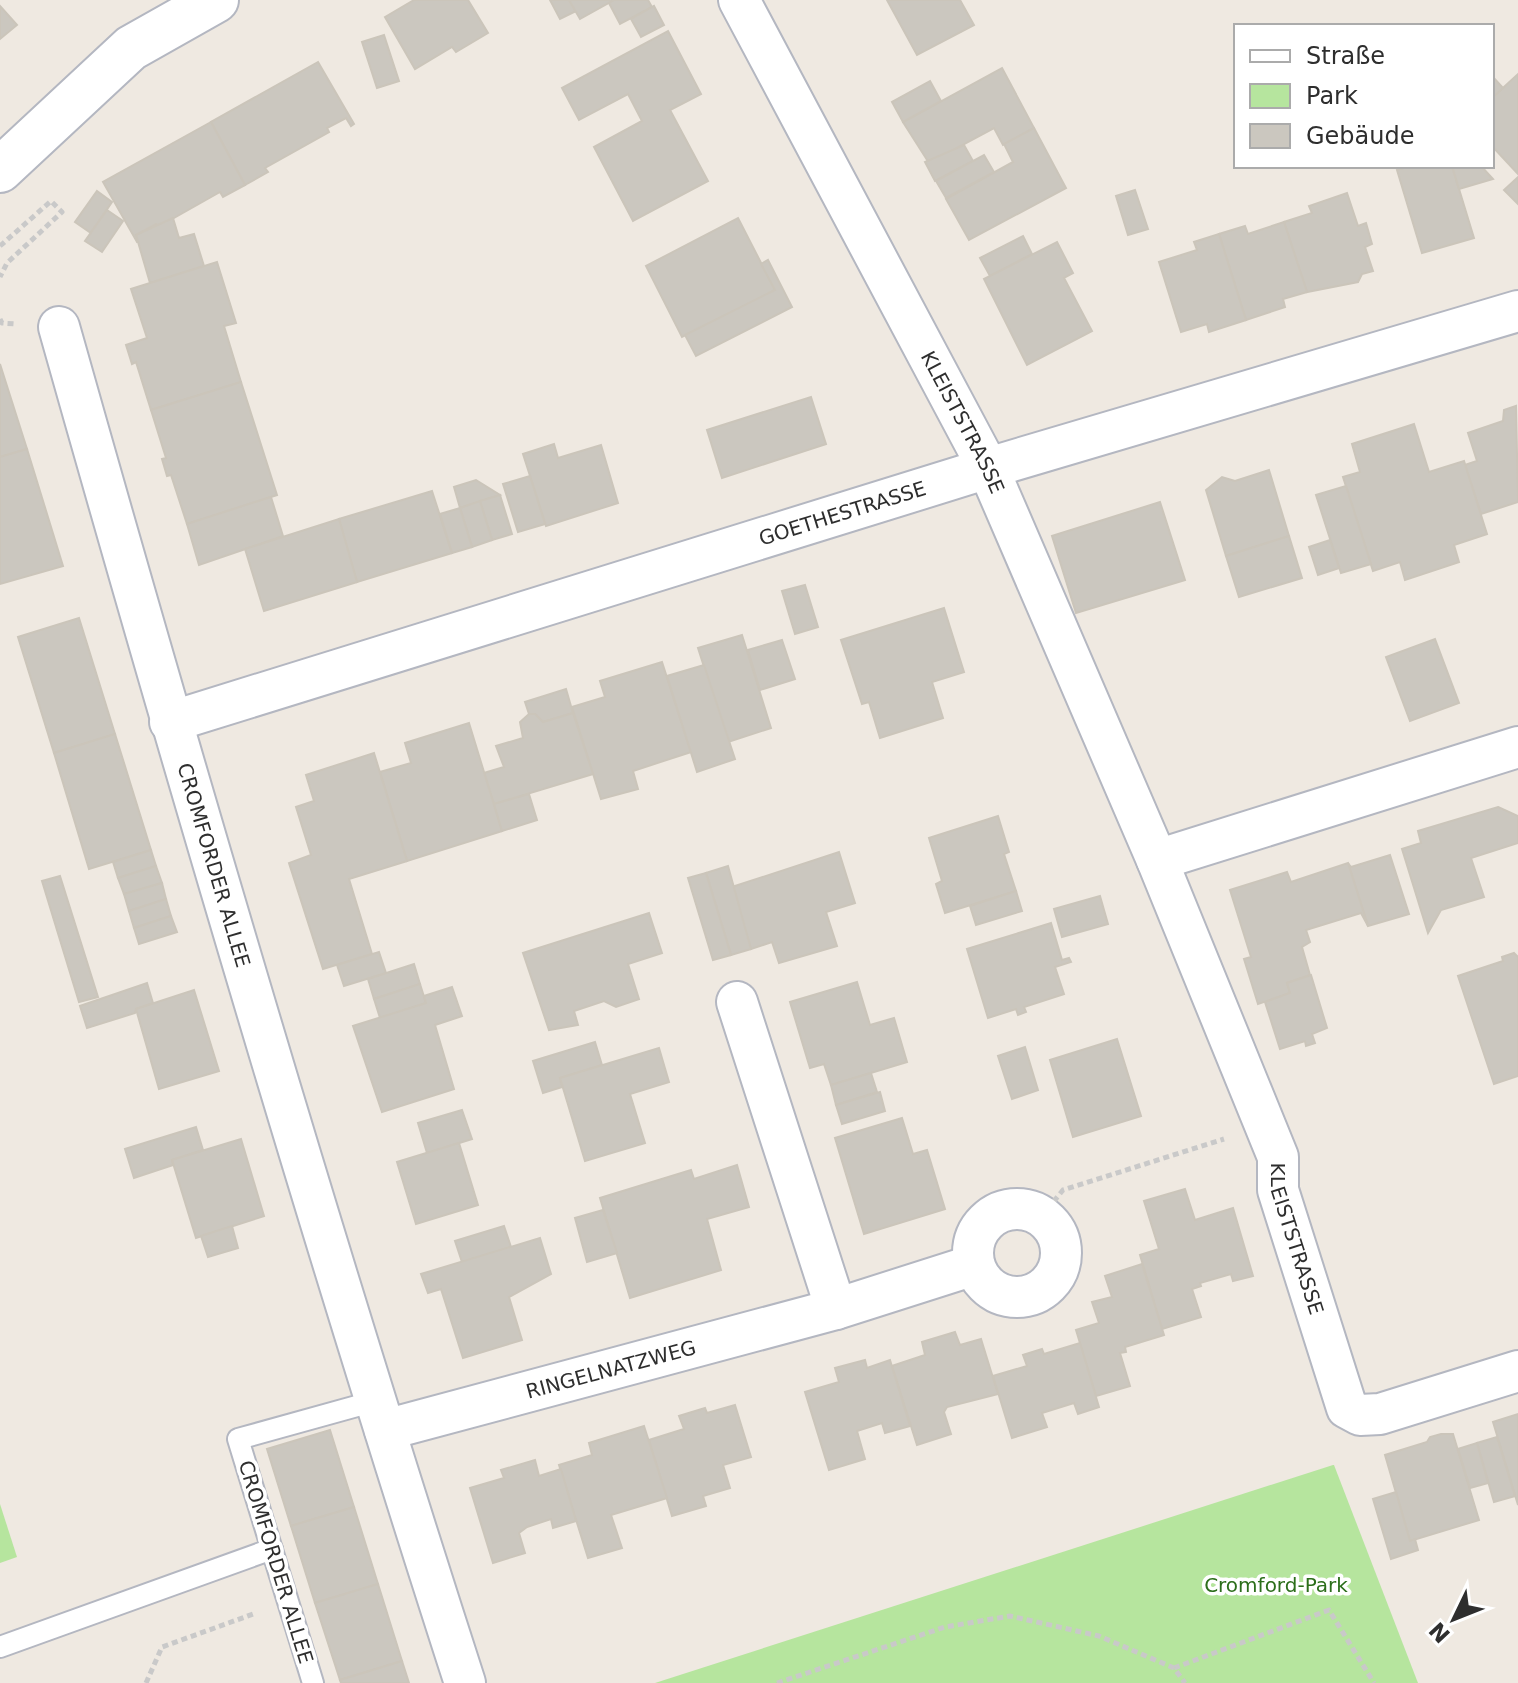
<svg xmlns="http://www.w3.org/2000/svg" width="1518" height="1683" font-family="'DejaVu Sans',sans-serif">
<style>
.green{fill:#b6e59e}
.building{fill:#cbc7bf;stroke:#cbc5ba;stroke-width:2}
.lines{fill:none;stroke-linecap:round;stroke-linejoin:round}
.service-casing{stroke:#b4b7c1;stroke-width:24}
.minor-casing{stroke:#b4b7c1;stroke-width:44}
.secondary-casing{stroke:#b4b7c1;stroke-width:48}
.path{stroke:#c9c9c9;stroke-width:5;stroke-dasharray:6 4;stroke-linecap:butt}
.service{stroke:#fff;stroke-width:20}
.minor{stroke:#fff;stroke-width:40}
.secondary{stroke:#fff;stroke-width:44}
.labels{text-anchor:middle;stroke-width:7;stroke-linejoin:round;paint-order:stroke}
.street-label{font-size:20px;fill:#2e2e2e;stroke:#fff}
.park-label{font-size:20px;fill:#2c6e1b;stroke:#fff}
</style>
<rect width="100%" height="100%" fill="#efe9e1"/>
<g class="green">
<path d="M1334 1465 1418 1683H655L1333 1465Z"/>
<path d="M0 1504 17 1557 0 1563Z"/>
</g>
<g class="building">
<path d="M414 0H468L488 33 456 52 452 47 415 69 385 17Z"/>
<path d="M550 0H569L576 11 560 19Z"/>
<path d="M569 0H614L580 19Z"/>
<path d="M614 0H648L652 7 620 24 609 3Z"/>
<path d="M887 0H960L974 25 917 55Z"/>
<path d="M0 6 17 25 0 39Z"/>
<path d="M654 6 664 25 641 37 631 19Z"/>
<path d="M668 31 701 94 670 110 708 181 633 221 594 147 642 121 628 94 579 120 562 88Z"/>
<path d="M384 35 399 81 377 88 362 42Z"/>
<path d="M318 62 354 124 351 126 346 118 327 128 329 132 265 168 268 172 245 185 211 122Z"/>
<path d="M1002 68 1034 128 1003 145 994 128 929 163 903 122Z"/>
<path d="M1518 74V174L1492 146V98Z"/>
<path d="M1492 76 1503 88 1492 98Z"/>
<path d="M930 81 941 101 903 122 892 102Z"/>
<path d="M211 122 245 185 223 197 220 192 158 227 156 224 136 235 139 241 137 242 103 182Z"/>
<path d="M1034 128 1066 188 969 240 946 199 1013 162 1004 144Z"/>
<path d="M964 145 973 161 935 181 925 162Z"/>
<path d="M984 155 994 172 946 198 936 181Z"/>
<path d="M1411 166H1452L1474 238 1422 253 1397 170Z"/>
<path d="M1452 166H1481L1493 179 1459 189Z"/>
<path d="M1518 177V204L1504 190Z"/>
<path d="M1135 190 1148 229 1128 235 1116 196Z"/>
<path d="M97 191 112 202 91 233 75 222Z"/>
<path d="M1347 193 1358 226 1366 223 1372 244 1365 247 1373 271 1362 274 1358 282 1307 292 1284 222 1312 213 1309 206Z"/>
<path d="M107 210 123 221 102 252 85 241Z"/>
<path d="M173 218 179 238 194 234 204 266 150 283 136 235Z"/>
<path d="M738 218 775 290 682 337 646 266Z"/>
<path d="M1284 222 1307 292 1283 299 1285 307 1246 320 1219 234 1245 226 1248 234Z"/>
<path d="M1219 234 1246 320 1209 332 1207 324 1181 332 1159 262 1197 250 1194 242Z"/>
<path d="M1023 236 1032 254 990 276 980 258Z"/>
<path d="M1057 242 1073 273 1064 278 1092 331 1027 365 984 279Z"/>
<path d="M768 260 792 307 696 356 685 335 775 290 761 264Z"/>
<path d="M217 262 236 323 224 326 241 382 151 410 136 362 132 364 126 345 147 338 131 289Z"/>
<path d="M0 364 27 449 0 457Z"/>
<path d="M241 382 277 495 187 524 171 475 167 476 162 459 166 458 151 410Z"/>
<path d="M811 397 826 444 722 478 707 430Z"/>
<path d="M1516 406 1518 502 1481 514 1465 465 1477 461 1468 433 1503 421 1504 410Z"/>
<path d="M1414 424 1429 472 1464 461 1487 534 1454 545 1459 562 1405 580 1400 562 1373 571 1343 477 1360 472 1352 444Z"/>
<path d="M554 444 558 458 601 445 618 503 546 526 523 454Z"/>
<path d="M27 449 63 566 0 584V457Z"/>
<path d="M1269 470 1289 536 1226 556 1206 490 1222 477 1235 481Z"/>
<path d="M530 476 545 524 518 532 503 484Z"/>
<path d="M476 480 500 495 460 508 454 487Z"/>
<path d="M1346 486 1371 564 1341 573 1316 495Z"/>
<path d="M432 491 452 553 357 582 339 519Z"/>
<path d="M500 495 512 534 492 540 480 501Z"/>
<path d="M271 497 283 536 199 565 187 524Z"/>
<path d="M480 501 492 540 472 547 460 508Z"/>
<path d="M1160 502 1185 580 1076 613 1052 536Z"/>
<path d="M460 508 472 547 452 553 440 514Z"/>
<path d="M339 519 357 582 264 611 245 549Z"/>
<path d="M1289 536 1302 578 1239 597 1226 556Z"/>
<path d="M1330 540 1339 568 1318 575 1309 547Z"/>
<path d="M805 585 818 627 795 634 782 591Z"/>
<path d="M944 608 964 672 932 682 943 718 880 738 869 702 862 704 841 640Z"/>
<path d="M79 618 115 734 54 753 18 637Z"/>
<path d="M742 635 771 728 728 742 698 648Z"/>
<path d="M1435 639 1459 703 1410 721 1386 657Z"/>
<path d="M782 640 795 679 760 690 748 650Z"/>
<path d="M662 662 691 752 633 771 638 789 601 799 572 707 605 697 600 681Z"/>
<path d="M704 665 735 759 697 772 667 676Z"/>
<path d="M566 689 573 713 543 722 535 714H529L525 702Z"/>
<path d="M573 713 593 774 494 804 484 773 504 767 496 746 523 738 520 722 529 714H535L543 722Z"/>
<path d="M469 723 502 831 407 861 380 772 411 763 405 743Z"/>
<path d="M115 734 151 850 89 869 54 753Z"/>
<path d="M374 753 407 861 349 879 372 954 323 969 289 863 311 855 296 807 314 801 306 775Z"/>
<path d="M529 794 537 820 502 831 494 804Z"/>
<path d="M1498 807 1518 816V843L1471 858 1484 897 1441 910 1428 933 1402 849 1421 843 1418 831Z"/>
<path d="M998 816 1009 852 1004 854 1016 891 945 913 936 884 942 881 929 838Z"/>
<path d="M151 850 156 866 118 878 113 862Z"/>
<path d="M839 852 855 903 826 912 837 946 779 963 772 942 751 949 732 887Z"/>
<path d="M1390 855 1409 914 1368 926 1348 863 1351 867Z"/>
<path d="M1348 863 1368 926 1361 913 1306 930 1310 942 1302 947 1310 975 1287 983 1290 993 1258 1004 1244 959 1251 957 1230 890 1287 872 1291 882Z"/>
<path d="M156 866 162 883 124 894 118 878Z"/>
<path d="M728 866 751 949 731 955 706 873Z"/>
<path d="M706 873 731 955 713 960 688 878Z"/>
<path d="M60 876 98 997 79 1002 42 881Z"/>
<path d="M162 883 166 899 129 911 124 894Z"/>
<path d="M1016 891 1022 911 976 925 970 906Z"/>
<path d="M1100 896 1108 924 1062 937 1054 909Z"/>
<path d="M166 899 171 916 134 928 129 911Z"/>
<path d="M649 913 662 953 628 964 639 999 616 1007 604 1001 574 1011 578 1025 549 1030 523 953Z"/>
<path d="M171 916 177 932 139 944 134 928Z"/>
<path d="M1051 923 1062 960 1069 958 1071 962 1055 967 1064 994 1024 1007 1026 1012 1018 1015 1016 1009 988 1018 967 949Z"/>
<path d="M379 952 386 973 344 986 337 965Z"/>
<path d="M1514 953 1518 957V1076L1494 1084 1458 976 1503 961 1502 957Z"/>
<path d="M414 964 420 984 374 999 368 979Z"/>
<path d="M1311 975 1327 1028 1312 1034 1315 1043 1306 1046 1305 1041 1280 1049 1265 1002 1290 993 1287 983Z"/>
<path d="M857 982 870 1025 894 1018 907 1062 831 1085 824 1064 810 1068 790 1002Z"/>
<path d="M147 983 153 1003 136 1009 135 1013 87 1028 80 1006Z"/>
<path d="M420 984 426 1003 380 1018 374 999Z"/>
<path d="M452 987 462 1016 435 1025 454 1089 382 1112 353 1026 426 1003 424 996Z"/>
<path d="M194 990 219 1071 159 1089 136 1009Z"/>
<path d="M1117 1039 1141 1116 1073 1137 1050 1060Z"/>
<path d="M595 1042 602 1065 560 1078 562 1087 543 1093 533 1061Z"/>
<path d="M1025 1047 1038 1090 1012 1099 998 1056Z"/>
<path d="M659 1048 669 1082 630 1094 645 1143 585 1161 560 1078Z"/>
<path d="M871 1073 877 1092 836 1105 831 1085Z"/>
<path d="M880 1092 885 1111 842 1124 836 1105Z"/>
<path d="M462 1110 472 1139 427 1153 418 1123Z"/>
<path d="M902 1118 913 1154 927 1150 945 1209 864 1234 835 1138Z"/>
<path d="M196 1127 203 1150 172 1160 173 1165 134 1178 125 1149Z"/>
<path d="M241 1139 264 1216 196 1238 172 1160Z"/>
<path d="M459 1143 478 1205 416 1224 397 1162Z"/>
<path d="M737 1165 749 1207 707 1219 721 1270 630 1298 600 1198 691 1170 694 1179Z"/>
<path d="M1185 1189 1195 1220 1233 1208 1253 1276 1233 1281 1231 1274 1200 1283 1201 1286 1192 1289 1201 1317 1162 1329 1140 1255 1159 1249 1144 1201Z"/>
<path d="M603 1210 617 1253 587 1262 575 1218Z"/>
<path d="M232 1226 238 1248 208 1257 201 1236Z"/>
<path d="M504 1226 511 1247 462 1262 455 1241Z"/>
<path d="M540 1238 551 1274 509 1297 522 1340 463 1358 441 1289 428 1293 421 1274Z"/>
<path d="M1142 1264 1164 1335 1125 1347 1126 1352 1120 1353 1130 1386 1096 1396 1076 1330 1099 1323 1092 1302 1112 1297 1105 1276Z"/>
<path d="M955 1332 960 1345 981 1339 998 1394 947 1407 944 1412 951 1434 917 1445 892 1366 925 1355 922 1342Z"/>
<path d="M1080 1343 1099 1407 1078 1414 1074 1403 1042 1413 1047 1427 1012 1438 993 1376 1027 1366 1023 1355 1042 1349 1044 1354Z"/>
<path d="M865 1360 867 1368 890 1360 910 1426 885 1433 882 1423 857 1431 865 1459 829 1470 805 1392 839 1382 835 1368Z"/>
<path d="M735 1405 751 1457 723 1465 730 1488 703 1496 706 1506 672 1516 649 1440 684 1429 679 1416 705 1408 707 1413Z"/>
<path d="M1518 1414V1505L1493 1422Z"/>
<path d="M644 1426 667 1498 611 1515 622 1548 588 1558 559 1465 592 1455 589 1443Z"/>
<path d="M330 1430 354 1507 291 1526 267 1449Z"/>
<path d="M1441 1434H1453L1479 1520 1410 1541 1385 1455 1427 1442 1430 1437Z"/>
<path d="M1497 1437 1515 1496 1494 1502 1477 1443Z"/>
<path d="M1477 1443 1488 1483 1470 1488 1458 1449Z"/>
<path d="M535 1460 539 1476 561 1469 576 1521 553 1528 551 1519 527 1527 519 1533 525 1553 493 1563 470 1488 504 1478 501 1470Z"/>
<path d="M1396 1492 1410 1541 1415 1539 1418 1550 1391 1559 1373 1499Z"/>
<path d="M354 1507 378 1584 315 1603 291 1526Z"/>
<path d="M378 1584 402 1661 340 1680 315 1603Z"/>
<path d="M402 1661 409 1683H341L340 1680Z"/>
</g>
<g class="lines">
<g class="service-casing">
<g id="service">
<path d="M0 1647 272 1549"/>
<path d="M313 1683 238 1439 375 1401"/>
</g>
</g>
<g class="minor-casing">
<g id="minor">
<path id="s1" d="M739 0 988 468 1157 860 1278 1157V1190L1347 1408 1360 1415 1380 1414 1518 1371"/>
<path id="s2" d="M59 327C187 781 320 1234 465 1683"/>
<path id="s3" d="M170 722 988 468 1518 311"/>
<path d="M1157 860 1518 747"/>
<path d="M737 1002 836 1309"/>
<circle cx="1017" cy="1253" r="44"/>
<path id="s4" d="M385 1430 836 1309 974 1265"/>
</g>
</g>
<g class="secondary-casing">
<path id="secondary" d="M0 170 131 48 216 0"/>
</g>
<g class="path">
<path d="M0 246 51 201 62 212 7 263 0 277"/>
<path d="M0 319 2 323 16 324"/>
<path d="M1041 1217 1063 1190 1224 1139"/>
<path d="M1174 1668 1329 1610 1374 1683"/>
<path d="M146 1683 162 1647 256 1613"/>
<path d="M777 1683 945 1627 1010 1616 1099 1636 1174 1668 1185 1683"/>
</g>
<use href="#service" class="service"/>
<use href="#minor" class="minor"/>
<use href="#secondary" class="secondary"/>
</g>
<g class="labels">
<g class="street-label">
<text dy="7" stroke="none"><textPath href="#s1" startOffset="478">KLEISTSTRASSE</textPath></text>
<text dy="7" stroke="none"><textPath href="#s3" startOffset="704">GOETHESTRASSE</textPath></text>
<text dy="7" stroke="none"><textPath href="#s2" startOffset="560">CROMFORDER ALLEE</textPath></text>
<text dy="7" stroke="none"><textPath href="#s1" startOffset="1362">KLEISTSTRASSE</textPath></text>
<text dy="7" stroke="none"><textPath href="#s4" startOffset="234">RINGELNATZWEG</textPath></text>
<text transform="translate(276 1562) rotate(73)" y="7">CROMFORDER ALLEE</text>
</g>
<g class="park-label">
<text x="1276" y="1592">Cromford-Park</text>
</g>
</g>
<rect x="1234" y="24" width="260" height="144" fill="#ffffff" stroke="#ababab" stroke-width="2"/>
<rect x="1250" y="50" width="40" height="12" fill="#ffffff" stroke="#ababab" stroke-width="2"/>
<text x="1306" y="64" font-size="24" fill="#2e2e2e">Straße</text>
<rect x="1250" y="84" width="40" height="24" fill="#b6e59e" stroke="#ababab" stroke-width="2"/>
<text x="1306" y="104" font-size="24" fill="#2e2e2e">Park</text>
<rect x="1250" y="124" width="40" height="24" fill="#cbc7bf" stroke="#ababab" stroke-width="2"/>
<text x="1306" y="144" font-size="24" fill="#2e2e2e">Gebäude</text>
<g transform="translate(1454 1619) rotate(227)" stroke="#ffffff" stroke-width="6" paint-order="stroke">
<path d="M0-6L14 30L0 20L-14 30Z" fill="#2e2e2e"/>
<text y="-12" font-size="22" font-weight="bold" text-anchor="middle" fill="#2e2e2e">N</text>
</g>
</svg>
